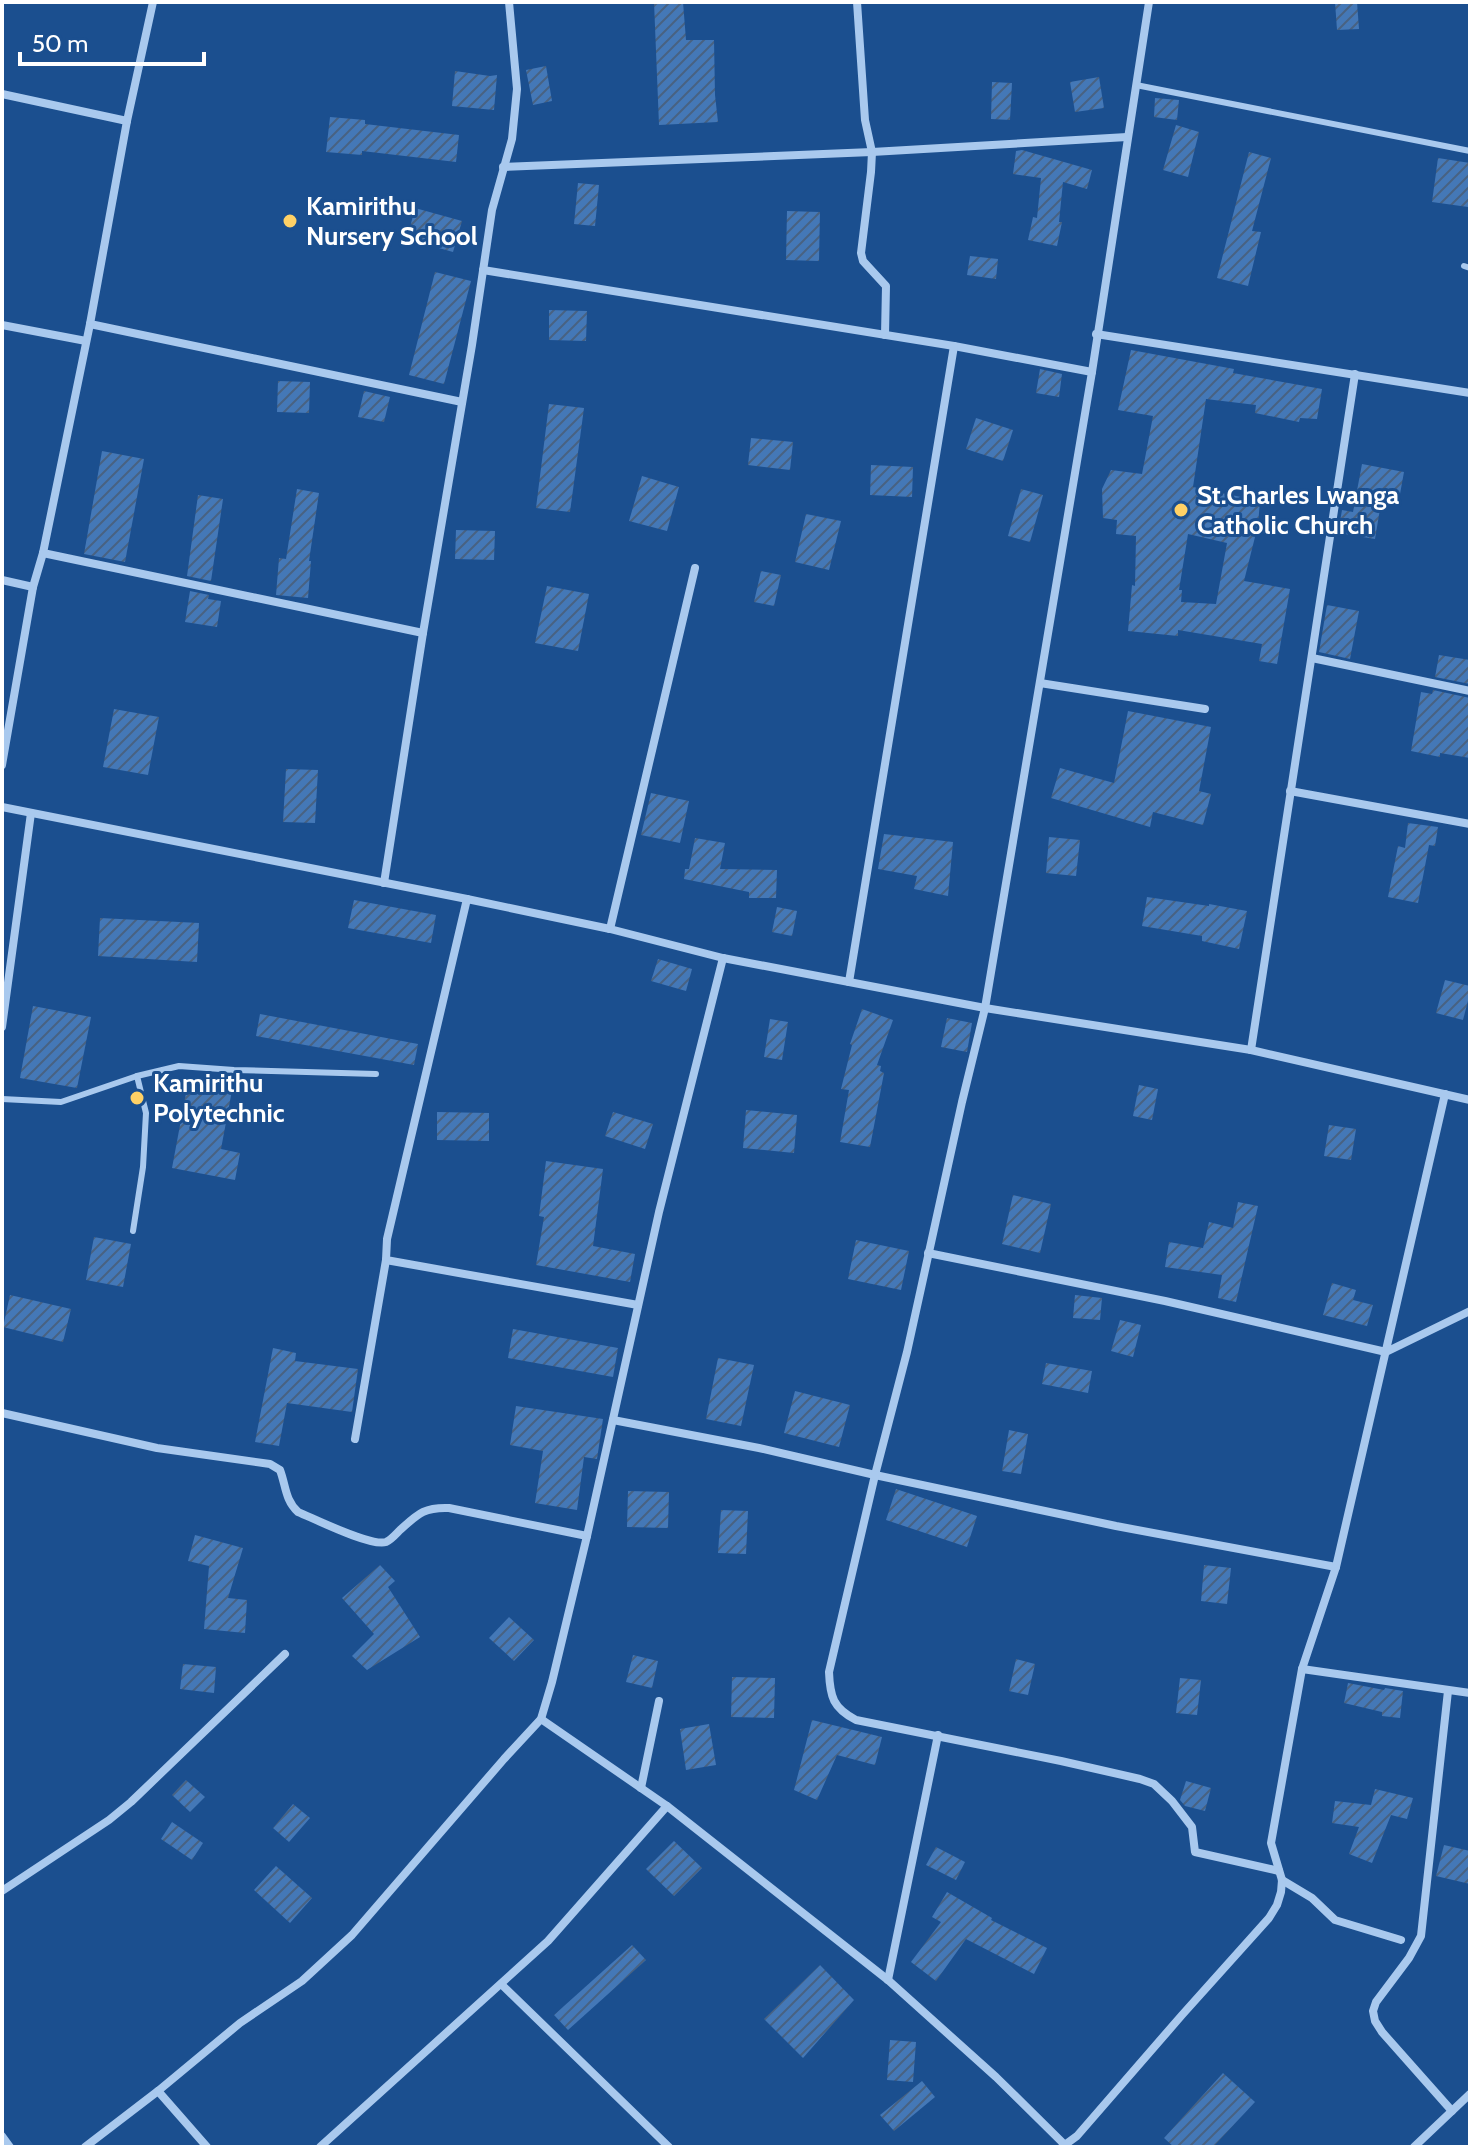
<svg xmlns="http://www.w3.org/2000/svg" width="1472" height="2149" font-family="Cabin,sans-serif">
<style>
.building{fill:url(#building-hatch);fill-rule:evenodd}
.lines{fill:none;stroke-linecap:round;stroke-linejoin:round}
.service{stroke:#a9c9ee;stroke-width:6}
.minor{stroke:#a9c9ee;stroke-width:8}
.poi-dot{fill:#ffd166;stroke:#1b4f8f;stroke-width:3}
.labels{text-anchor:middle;stroke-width:6;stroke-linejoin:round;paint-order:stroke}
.poi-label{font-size:26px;font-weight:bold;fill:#fff;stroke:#1b4f8f;text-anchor:start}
</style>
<defs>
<pattern id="building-hatch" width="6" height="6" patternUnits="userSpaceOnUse" patternTransform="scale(2)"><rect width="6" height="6" fill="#4478b7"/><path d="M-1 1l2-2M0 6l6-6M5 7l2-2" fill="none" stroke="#486282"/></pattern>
</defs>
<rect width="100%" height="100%" fill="#1b4f8f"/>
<g class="building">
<path d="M654 2H683L686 40H714L715 95 718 122 659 125Z"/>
<path d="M1335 2H1357L1359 29 1337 30Z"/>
<path d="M546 66 552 101 533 105 526 70Z"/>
<path d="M455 71 490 76 497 75 494 110 452 106Z"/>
<path d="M1099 77 1104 108 1075 112 1070 82Z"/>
<path d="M992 82 1012 83 1010 120 991 119Z"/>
<path d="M1155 98 1179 100 1177 120 1154 117Z"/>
<path d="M330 117 365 120V124L459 135 456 162 362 151V155L326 152Z"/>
<path d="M1176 125 1199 132 1188 177 1163 170Z"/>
<path d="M1022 150 1092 170 1087 189 1063 182 1059 222H1062L1057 246 1028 240 1033 217 1037 218 1041 178 1013 174 1016 151Z"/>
<path d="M1249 152 1271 158 1252 231 1261 232 1248 286 1217 278Z"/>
<path d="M1438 158 1470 163 1468 207 1432 202Z"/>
<path d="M578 183 599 185 595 226 574 224Z"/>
<path d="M415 208 462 221 453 252 407 239Z"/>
<path d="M787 211 820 212 819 261 786 260Z"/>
<path d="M970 256 998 259 996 279 967 275Z"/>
<path d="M435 272 471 281 444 384 409 375Z"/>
<path d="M549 310 587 311 586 341 549 340Z"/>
<path d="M1131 350 1234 369 1233 373 1322 389 1317 419 1300 418 1299 422 1255 413 1256 405 1206 399 1193 487 1260 501 1258 525 1244 581 1290 589 1277 664 1259 661 1262 644 1178 630V636L1128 631 1132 585 1135 586 1136 536 1116 534 1117 520 1103 518 1102 489 1111 470 1142 474 1153 416 1118 410ZM1188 534 1227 543 1216 604 1181 602 1182 590H1179Z"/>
<path d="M1040 369 1062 374 1059 397 1036 393Z"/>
<path d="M278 381 310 382 309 413 277 412Z"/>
<path d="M364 391 390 397 384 422 358 417Z"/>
<path d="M549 404 584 408 570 512 536 508Z"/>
<path d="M976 418 1013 430 1003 461 966 449Z"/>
<path d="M751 438 793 442 790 470 748 465Z"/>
<path d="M102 451 144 459 125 562 84 554Z"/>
<path d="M1362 464 1404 472 1400 494 1383 491 1375 539 1338 533 1342 510 1353 512Z"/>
<path d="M871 465 913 467 912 497 870 495Z"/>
<path d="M642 476 679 487 667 531 629 521Z"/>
<path d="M297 489 319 493 309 561H311L308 598 276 595 279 558 286 559Z"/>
<path d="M1021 489 1043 495 1030 542 1008 536Z"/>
<path d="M198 495 223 499 211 581 187 576Z"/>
<path d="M806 514 841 521 829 570 795 562Z"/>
<path d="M456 530 495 531 494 560 455 559Z"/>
<path d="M761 571 781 575 774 606 754 602Z"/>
<path d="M547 586 589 594 578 651 535 643Z"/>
<path d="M190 591 209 595 208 599 221 601 217 627 185 622Z"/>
<path d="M1327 605 1359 611 1350 659 1319 652Z"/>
<path d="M1439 655 1470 660V684L1435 677Z"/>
<path d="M1433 690 1470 698V758L1440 753V757L1411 751 1421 692 1432 694Z"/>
<path d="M114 709 159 717 148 775 103 767Z"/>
<path d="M1128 711 1211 727 1199 791 1211 794 1203 825 1153 812 1150 827 1051 798 1060 768 1114 783Z"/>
<path d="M286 769 318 770 315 823 283 822Z"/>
<path d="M651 793 689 801 680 843 641 835Z"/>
<path d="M1408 823 1438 827 1435 846 1429 845 1418 903 1388 897 1398 846 1405 848Z"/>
<path d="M884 834 953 842 948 896 914 889 917 876 878 869Z"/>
<path d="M1049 837 1080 840 1076 876 1046 873Z"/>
<path d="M695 838 725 843 720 869 777 870 776 898H749V892L684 879 685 869H689Z"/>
<path d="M1147 897 1209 906V904L1247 911 1239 949 1202 941V936L1142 926Z"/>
<path d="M354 900 436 915 431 943 348 928Z"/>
<path d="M777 907 797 911 792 936 772 932Z"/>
<path d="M100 918 199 923 197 962 98 956Z"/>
<path d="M658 959 692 969 686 991 651 981Z"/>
<path d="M1445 980 1470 986V993L1463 1020 1436 1013Z"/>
<path d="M33 1006 91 1017 77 1088 20 1078Z"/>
<path d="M862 1009 893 1020 877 1065 881 1066 880 1071 884 1073 870 1147 840 1142 849 1090 841 1089 852 1045 850 1044Z"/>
<path d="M260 1014 418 1044 414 1065 256 1036Z"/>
<path d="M947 1018 972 1023 967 1052 941 1047Z"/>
<path d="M770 1019 788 1022 782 1060 764 1057Z"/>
<path d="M189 1077 233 1085 221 1149 240 1153 235 1180 172 1168Z"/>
<path d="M1139 1085 1158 1089 1152 1120 1133 1116Z"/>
<path d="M746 1110 797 1115 794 1153 743 1148Z"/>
<path d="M437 1112 489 1113V1141L437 1140Z"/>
<path d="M613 1112 653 1124 645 1149 605 1136Z"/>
<path d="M1329 1125 1356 1129 1351 1160 1324 1156Z"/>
<path d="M546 1161 603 1169 593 1246 635 1254 630 1282 536 1265 544 1217 539 1216Z"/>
<path d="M1013 1195 1051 1204 1040 1253 1002 1244Z"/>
<path d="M1238 1202 1258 1206 1236 1302 1218 1298 1222 1275 1165 1267 1169 1242 1203 1248 1209 1222 1233 1228Z"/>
<path d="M94 1237 131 1244 123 1287 86 1280Z"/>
<path d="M856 1240 909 1251 901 1290 848 1279Z"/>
<path d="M1332 1283 1356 1290 1353 1300 1373 1305 1367 1326 1323 1315Z"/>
<path d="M10 1295 71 1309 63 1342 3 1327Z"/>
<path d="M1075 1295 1102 1298 1100 1320 1073 1318Z"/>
<path d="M1120 1320 1141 1325 1133 1357 1111 1351Z"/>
<path d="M513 1329 618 1348 613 1377 508 1358Z"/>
<path d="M273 1348 296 1353 295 1361 358 1369 352 1412 287 1403 279 1446 255 1442Z"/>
<path d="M718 1358 754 1365 741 1426 706 1419Z"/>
<path d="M1046 1363 1092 1371 1088 1393 1042 1384Z"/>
<path d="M795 1391 850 1405 839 1447 784 1433Z"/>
<path d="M516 1406 603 1419 597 1459 584 1457 577 1510 535 1503 543 1451 510 1445Z"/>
<path d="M1009 1430 1028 1434 1021 1474 1002 1471Z"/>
<path d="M896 1489 977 1516 967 1547 886 1520Z"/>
<path d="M628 1491 669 1492 668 1528 627 1527Z"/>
<path d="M721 1510 748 1511 746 1554 718 1553Z"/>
<path d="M195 1535 243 1548 228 1598 247 1600 245 1633 204 1629 209 1566 188 1561Z"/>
<path d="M380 1565 395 1581 388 1587 420 1637 367 1670 352 1656 374 1634 342 1598Z"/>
<path d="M1204 1565 1231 1568 1227 1604 1201 1601Z"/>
<path d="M509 1617 534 1640 514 1661 489 1638Z"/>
<path d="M633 1655 658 1661 652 1688 626 1682Z"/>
<path d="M1016 1659 1035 1664 1028 1695 1009 1691Z"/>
<path d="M183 1664 216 1667 214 1693 180 1689Z"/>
<path d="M732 1677 775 1678 774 1718 731 1717Z"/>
<path d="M1180 1678 1201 1680 1197 1715 1176 1713Z"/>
<path d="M1348 1683 1384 1690 1385 1688 1403 1691 1400 1718 1382 1716V1712L1344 1703Z"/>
<path d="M812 1720 882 1737 875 1765 837 1755 817 1800 794 1790Z"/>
<path d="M709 1724 716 1765 686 1770 680 1729Z"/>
<path d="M186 1780 205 1797 190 1812 172 1795Z"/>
<path d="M1186 1781 1211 1788 1205 1811 1185 1806 1180 1800Z"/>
<path d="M1375 1789 1413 1798 1407 1819 1391 1815 1372 1863 1349 1854 1359 1827 1332 1823 1335 1801 1371 1805Z"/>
<path d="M293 1804 310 1818 289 1842 273 1828Z"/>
<path d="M172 1822 203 1843 192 1860 161 1839Z"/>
<path d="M674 1841 702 1868 674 1896 646 1869Z"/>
<path d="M1444 1845 1470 1851V1884L1436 1876Z"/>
<path d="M936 1847 965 1862 956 1880 926 1865Z"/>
<path d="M276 1866 312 1898 290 1923 254 1890Z"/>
<path d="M947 1892 992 1918 991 1920 1047 1948 1034 1974 966 1939 936 1981 911 1962 941 1922 932 1917Z"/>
<path d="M632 1945 646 1960 568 2030 554 2015Z"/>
<path d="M820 1965 854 2000 803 2058 764 2019Z"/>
<path d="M890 2040 916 2042 913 2082 887 2080Z"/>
<path d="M1223 2073 1255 2102 1213 2147H1174L1164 2138Z"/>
<path d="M922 2081 935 2097 894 2131 880 2115Z"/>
</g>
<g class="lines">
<g class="service">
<path d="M1136 85 1470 151"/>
<path d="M1464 266 1470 268"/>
<path d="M2 1099 61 1102 137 1076 179 1066 234 1070 376 1074"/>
<path d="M133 1231 143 1167 146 1113 137 1076"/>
</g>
<g class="minor">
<path d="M857 2 865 120 872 152 871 172 861 253 863 261 886 286 885 335"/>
<path d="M1149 2 1092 372 985 1008 962 1102 907 1352 875 1475 829 1672C830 1697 833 1708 856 1720L1061 1761 1140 1779 1154 1784 1172 1801 1192 1827 1195 1852 1279 1871"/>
<path d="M2 94 127 121"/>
<path d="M503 167 872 152 1127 137"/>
<path d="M483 270 954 346 1092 372"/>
<path d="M90 324 462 402"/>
<path d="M2 325 86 341"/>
<path d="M1096 334 1470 393"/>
<path d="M43 553 423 633"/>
<path d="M2 580 33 587"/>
<path d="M1312 658 1470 691"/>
<path d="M1040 683 1205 709"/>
<path d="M2 765 33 587 43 553 90 324 127 121 153 2"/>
<path d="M1290 791 1470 824"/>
<path d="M2 807 467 899 610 929 723 958 985 1008 1251 1050 1470 1100"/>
<path d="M384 883 423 633 472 345 492 210 512 139 517 89 509 2"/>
<path d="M467 899 387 1239 386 1260 638 1305"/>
<path d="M610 929 695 568"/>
<path d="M849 982 954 346"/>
<path d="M2 1027 31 813"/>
<path d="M1251 1050 1355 374"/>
<path d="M928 1253 1165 1301 1386 1352 1470 1311"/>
<path d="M2 1413 157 1448 270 1464 280 1470C286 1486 285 1500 298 1512 315 1519 371 1547 386 1542 391 1540 396 1534 400 1530 418 1514 424 1507 449 1508L587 1536"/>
<path d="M613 1420 759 1448 875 1475 1116 1526 1336 1567"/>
<path d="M355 1439 386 1260"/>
<path d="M1302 1669 1470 1693"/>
<path d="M1448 1691 1421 1936 1409 1958 1376 2002 1373 2011 1375 2021 1382 2032 1452 2111"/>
<path d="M541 1719 667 1806 888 1980 996 2077 1067 2147"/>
<path d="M641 1788 659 1701"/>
<path d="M1282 1880 1312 1898 1335 1920 1401 1940"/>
<path d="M2 1891 109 1820 131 1802 285 1654"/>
<path d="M888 1980 938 1735"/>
<path d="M501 1984 669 2147"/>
<path d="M158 2091 207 2147"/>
<path d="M2 2136 10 2147"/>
<path d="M85 2147 158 2091 240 2023 302 1981 352 1935 504 1759 541 1719 552 1682 587 1536 659 1212 723 958"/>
<path d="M320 2147 548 1941 667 1806"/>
<path d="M1062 2147 1077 2136 1182 2015 1269 1918 1277 1905 1281 1892 1282 1880 1271 1843 1302 1669 1336 1567 1445 1094"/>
<path d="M1414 2147 1470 2094"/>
</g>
</g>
<g class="poi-dot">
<circle cx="290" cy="221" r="8"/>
<circle cx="1181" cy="510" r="8"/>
<circle cx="137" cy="1098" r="8"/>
</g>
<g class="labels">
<g class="poi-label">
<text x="306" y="215">Kamirithu<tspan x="306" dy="30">Nursery School</tspan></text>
<text x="1197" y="504">St.Charles Lwanga<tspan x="1197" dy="30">Catholic Church</tspan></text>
<text x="153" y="1092">Kamirithu<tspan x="153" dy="30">Polytechnic</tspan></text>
</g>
</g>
<rect width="1472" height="2149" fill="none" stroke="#ffffff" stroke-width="8"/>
<path d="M20 52v12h184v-12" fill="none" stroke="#ffffff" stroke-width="4"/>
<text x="32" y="52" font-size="24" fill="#ffffff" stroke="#1b4f8f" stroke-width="6" paint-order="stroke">50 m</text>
</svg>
